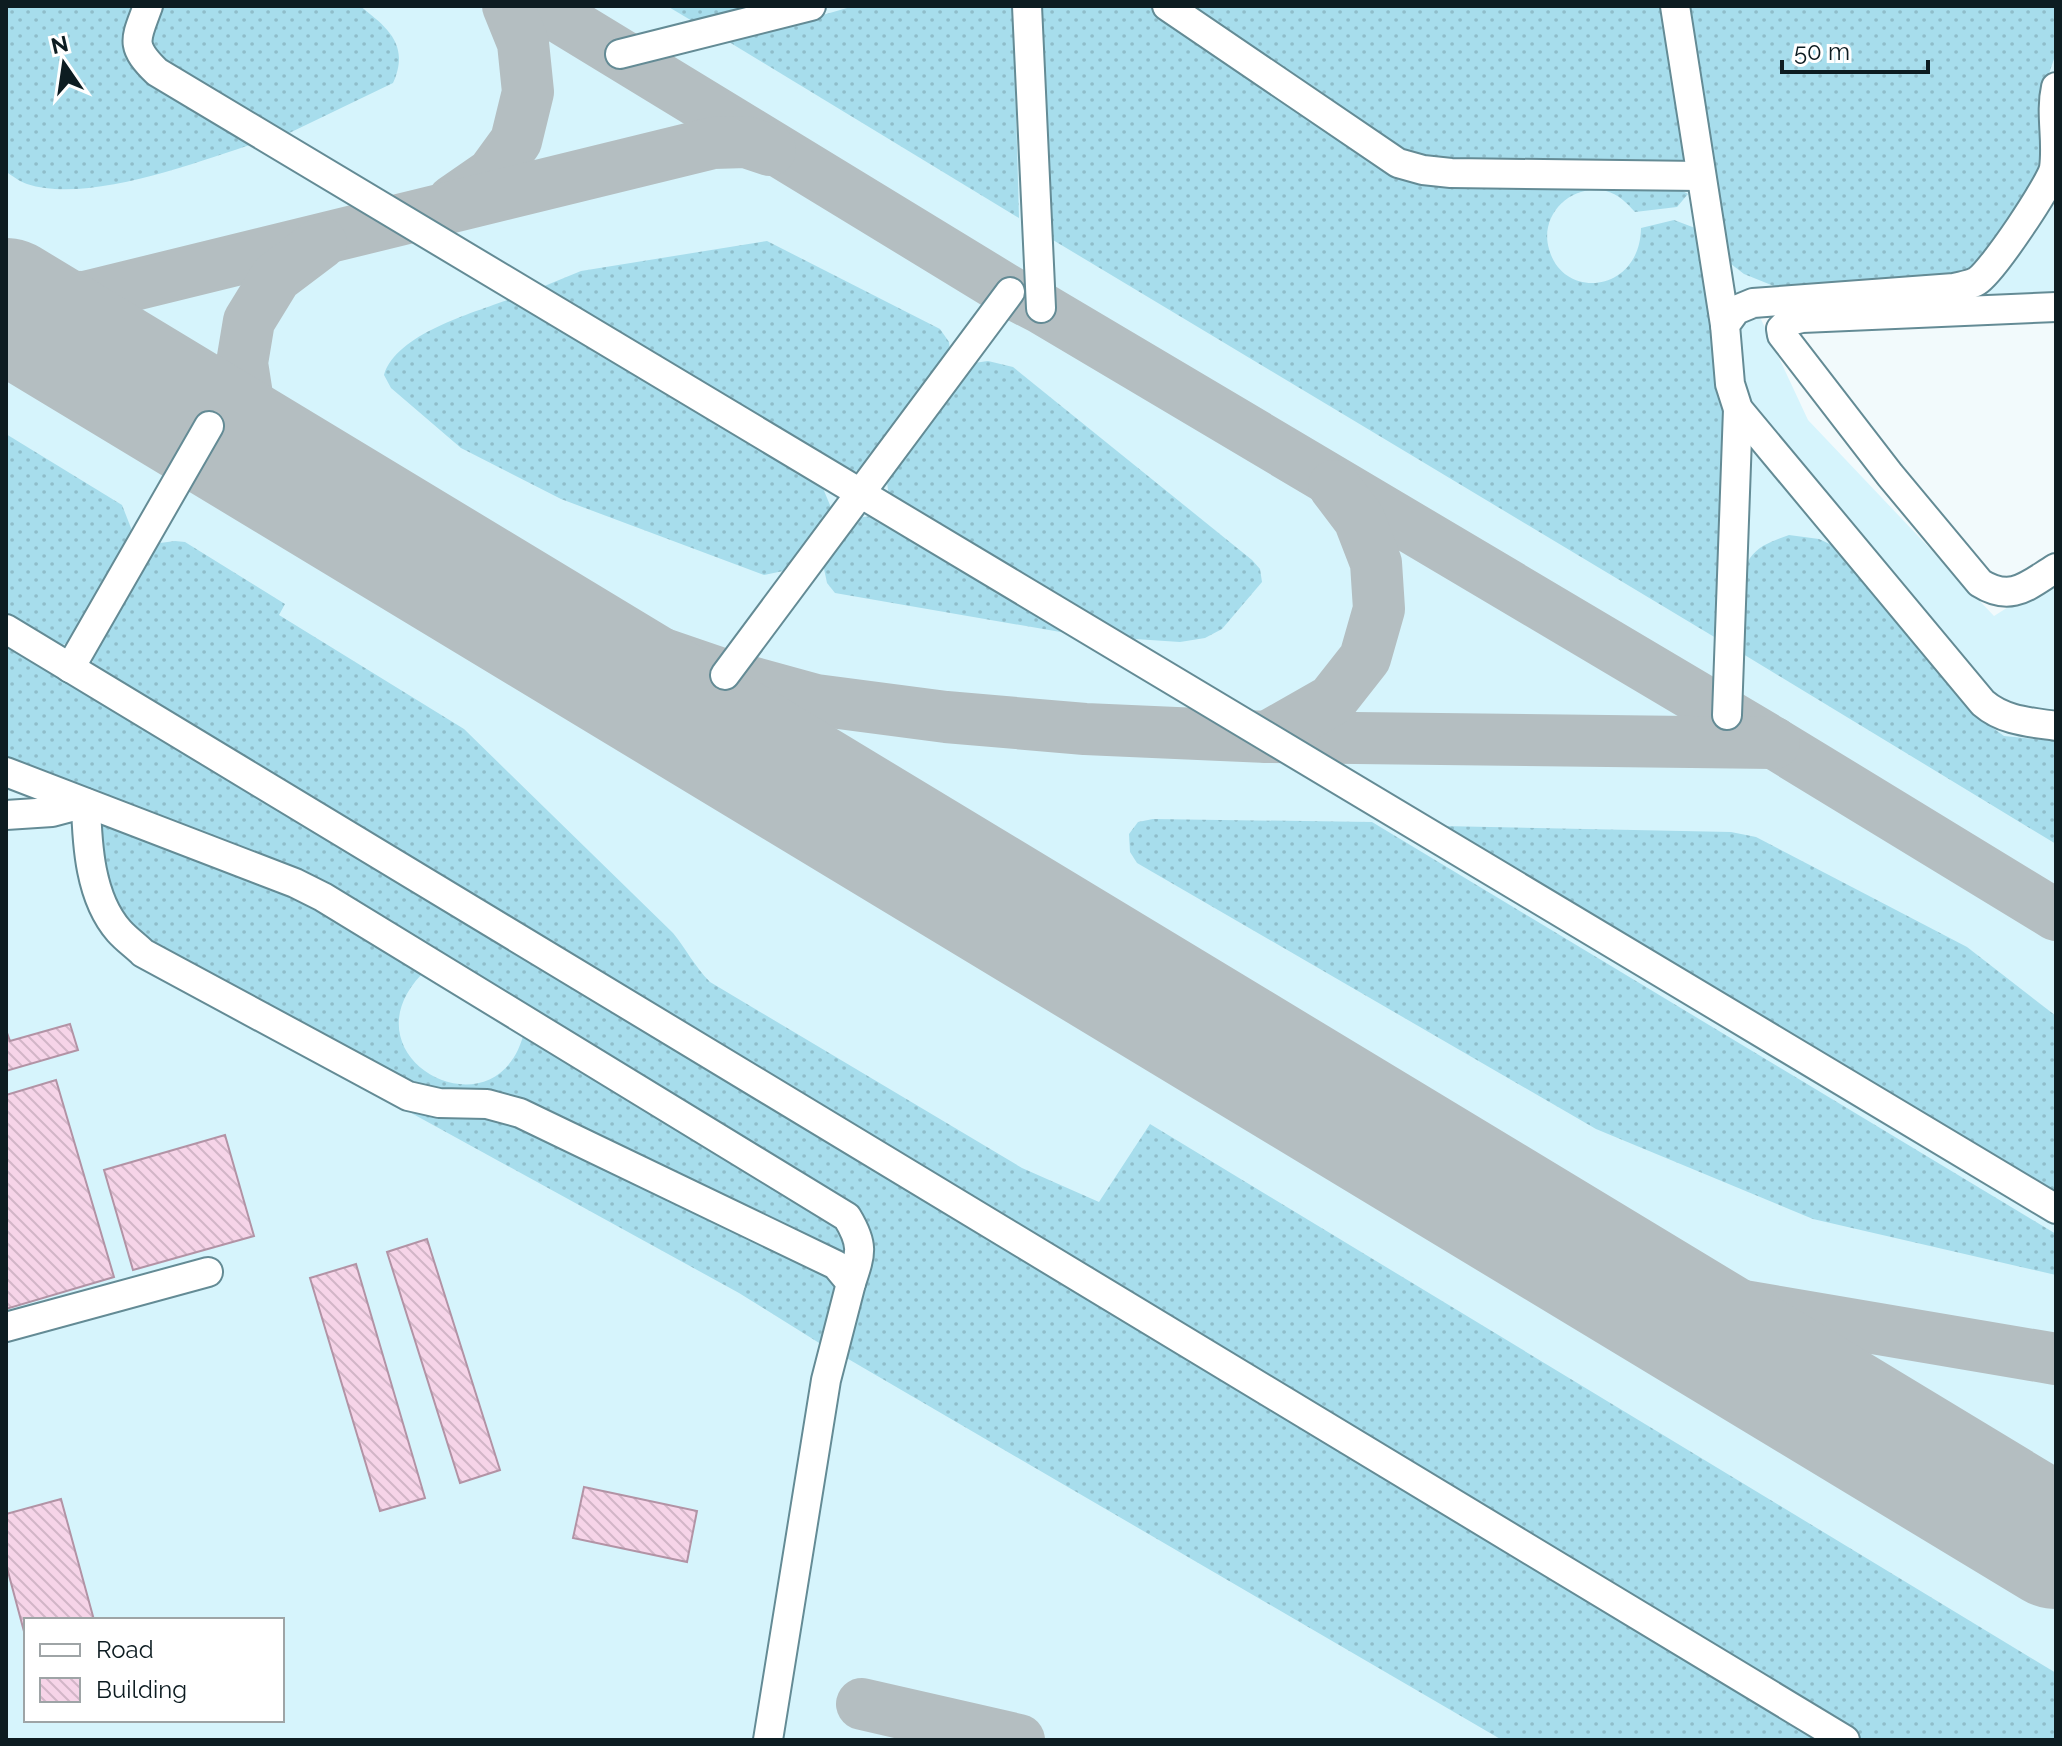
<svg xmlns="http://www.w3.org/2000/svg" width="2062" height="1746" font-family="Raleway,sans-serif">
<style>
.built{fill:#d6f4fc;fill-rule:evenodd}
.grass{fill:url(#grass-dots)}
.lines{fill:none;stroke-linecap:round;stroke-linejoin:round}
.taxiway{stroke:#b4bec1;stroke-width:52}
.runway{stroke:#b4bec1;stroke-width:132}
.building{fill:url(#building-back-hatch);stroke:#b293a5;stroke-width:2}
.minor-casing{stroke:#648b95;stroke-width:32}
.minor{stroke:#fff;stroke-width:28}
</style>
<defs>
<pattern id="grass-dots" width="8" height="8" patternUnits="userSpaceOnUse" patternTransform="scale(2)"><rect width="8" height="8" fill="#a7ddec"/><path d="M2 2h.1M6 6h.1" fill="none" stroke="#8fbdca" stroke-width="1.8" stroke-linecap="round"/></pattern>
<pattern id="building-back-hatch" width="6" height="6" patternUnits="userSpaceOnUse" patternTransform="scale(2)"><rect width="6" height="6" fill="#f6d4e8"/><path d="M-1 5l2 2M0 0l6 6M5-1l2 2" fill="none" stroke="#d2b5c7"/></pattern>
</defs>
<rect width="100%" height="100%" fill="#f2fafc"/>
<path class="built" d="M6 6H2056V293L1769 306 1760 317 1808 420 1994 616 2056 577V1740H6ZM26 1620H282V1720H26Z"/>
<g class="grass">
<path d="M6 6H140L127 43 256 143C197 162 88 204 27 184 20 182 13 176 6 172Z"/>
<path d="M160 6H360C388 28 410 45 393 83L283 136 152 54 148 31Z"/>
<path d="M667 6H767L699 25Z"/>
<path d="M854 6H1013L1019 218 729 42Z"/>
<path d="M1034 6H1155L1392 170 1674 186 1688 194 1677 207 1635 212C1627 203 1618 194 1606 191 1571 183 1539 215 1549 249 1563 301 1640 293 1641 228L1674 220 1703 231 1723 396 1716 638 1048 237Z"/>
<path d="M1188 6H1665L1687 163 1459 162 1415 157Z"/>
<path d="M1686 6H2056V53L2039 103 2044 146 2037 171 2003 233 1966 275 1784 290 1744 274 1731 264 1724 245Z"/>
<path d="M767 241 940 329 949 342 950 352 869 466 855 471H840L542 287 581 271Z"/>
<path d="M515 297 820 481 832 510 788 570 764 575 561 499 461 448 391 388 384 375C397 332 477 312 515 297Z"/>
<path d="M988 361 1013 367 1252 560 1260 569 1262 582 1222 629 1205 638 1180 642 1120 638 889 497 886 475 974 363Z"/>
<path d="M6 434 122 505 131 528V539L73 639 63 645 52 646 6 620Z"/>
<path d="M871 516 881 517 1072 634 835 593 827 583 822 559 856 518Z"/>
<path d="M1789 535 1819 539 1840 549 1993 728 2004 736 2056 741V844L1743 654C1739 627 1735 583 1750 558 1759 545 1775 540 1789 535Z"/>
<path d="M175 541 185 542 285 604 279 615 464 729 673 933C686 949 695 967 710 982L1022 1168 1099 1202 1150 1124 2056 1673V1740H1860L103 679 96 670 91 657 147 549 160 543Z"/>
<path d="M6 641 1829 1740H1502L838 1353 868 1239 318 884 6 764Z"/>
<path d="M98 816 299 893 428 968C332 1056 501 1146 525 1028L849 1231 850 1263 522 1104 428 1095 163 956 117 911 92 821Z"/>
<path d="M1153 819 1372 822 2056 1234V1275L1813 1219 1596 1129 1137 863 1130 852 1129 834 1138 822Z"/>
<path d="M1442 826 1731 832 1756 837 1967 947 2056 1016V1195Z"/>
<path d="M404 1109 490 1112 833 1275 838 1283 824 1346 739 1293Z"/>
</g>
<g class="lines">
<g class="taxiway">
<path d="M541 6 1010 292 1041 308 1774 743 2056 915"/>
<path d="M453 201 492 174 516 141 528 92 523 43 508 6"/>
<path d="M6 293 16 296 85 297 713 143 746 142 770 150"/>
<path d="M6 330 78 347"/>
<path d="M282 470 249 408 242 363 249 321 276 277 321 243"/>
<path d="M442 567 652 650 725 675 816 700 946 717 1085 729 1267 737 1774 743"/>
<path d="M1267 737 1332 700 1365 658 1379 609 1376 563 1359 519 1334 486"/>
<path d="M1632 1287 2056 1359"/>
<path d="M862 1704 1019 1740"/>
</g>
<path class="runway" d="M6 304 2056 1543"/>
</g>
<g class="building">
<path d="M70 1024 78 1050 6 1071V1030L10 1041Z"/>
<path d="M56 1080 114 1277 6 1309V1095Z"/>
<path d="M225 1135 254 1236 133 1270 104 1170Z"/>
<path d="M427 1239 500 1470 460 1483 387 1252Z"/>
<path d="M356 1264 425 1498 380 1511 310 1278Z"/>
<path d="M584 1487 697 1511 687 1562 573 1538Z"/>
<path d="M61 1499 94 1620H26V1639L6 1564V1514Z"/>
</g>
<g class="lines">
<g class="minor-casing">
<g id="minor">
<path d="M148 6C136 39 129 45 157 72L2056 1209"/>
<path d="M1027 6 1041 308"/>
<path d="M1167 6 1398 163 1423 170 1451 173 1701 176"/>
<path d="M1675 6 1725 325"/>
<path d="M620 54 811 6"/>
<path d="M2056 87C2050 114 2058 140 2054 168 2051 184 1992 272 1977 281 1971 285 1961 286 1954 288L1753 303 1736 310 1725 325 1730 384 1738 409 1983 703C2004 721 2029 722 2056 726"/>
<path d="M2056 307 1802 318 1789 321 1781 329 1782 335 1890 475 1980 583C2012 603 2028 585 2056 568"/>
<path d="M6 629 1845 1740"/>
<path d="M70 668 209 426"/>
<path d="M725 675 1010 292"/>
<path d="M1727 715 1738 409"/>
<path d="M6 772 295 883 323 897 847 1217C864 1245 861 1253 851 1283"/>
<path d="M6 815 52 812 86 803C87 845 90 898 119 931 126 939 136 946 143 953L408 1096 439 1103 487 1104 520 1113 836 1265 851 1283 826 1380 768 1740"/>
<path d="M6 1327 208 1272"/>
</g>
</g>
<use href="#minor" class="minor"/>
</g>
<rect width="2062" height="1746" fill="none" stroke="#0d1c21" stroke-width="16"/>
<rect x="24" y="1618" width="260" height="104" fill="#ffffff" stroke="#9ea4a6" stroke-width="2"/>
<rect x="40" y="1644" width="40" height="12" fill="#ffffff" stroke="#9ea4a6" stroke-width="2"/>
<text x="96" y="1658" font-size="24" fill="#0d1c21">Road</text>
<rect x="40" y="1678" width="40" height="24" fill="url(#building-back-hatch)" stroke="#9ea4a6" stroke-width="2"/>
<text x="96" y="1698" font-size="24" fill="#0d1c21">Building</text>
<g transform="translate(64 64) rotate(347)" stroke="#ffffff" stroke-width="6" paint-order="stroke">
<path d="M0-6L14 30L0 20L-14 30Z" fill="#0d1c21"/>
<text y="-12" font-size="22" font-weight="bold" text-anchor="middle" fill="#0d1c21">N</text>
</g>
<path d="M1782 60v12h146v-12" fill="none" stroke="#0d1c21" stroke-width="4"/>
<text x="1794" y="60" font-size="24" fill="#0d1c21" stroke="#ffffff" stroke-width="6" paint-order="stroke">50 m</text>
</svg>
